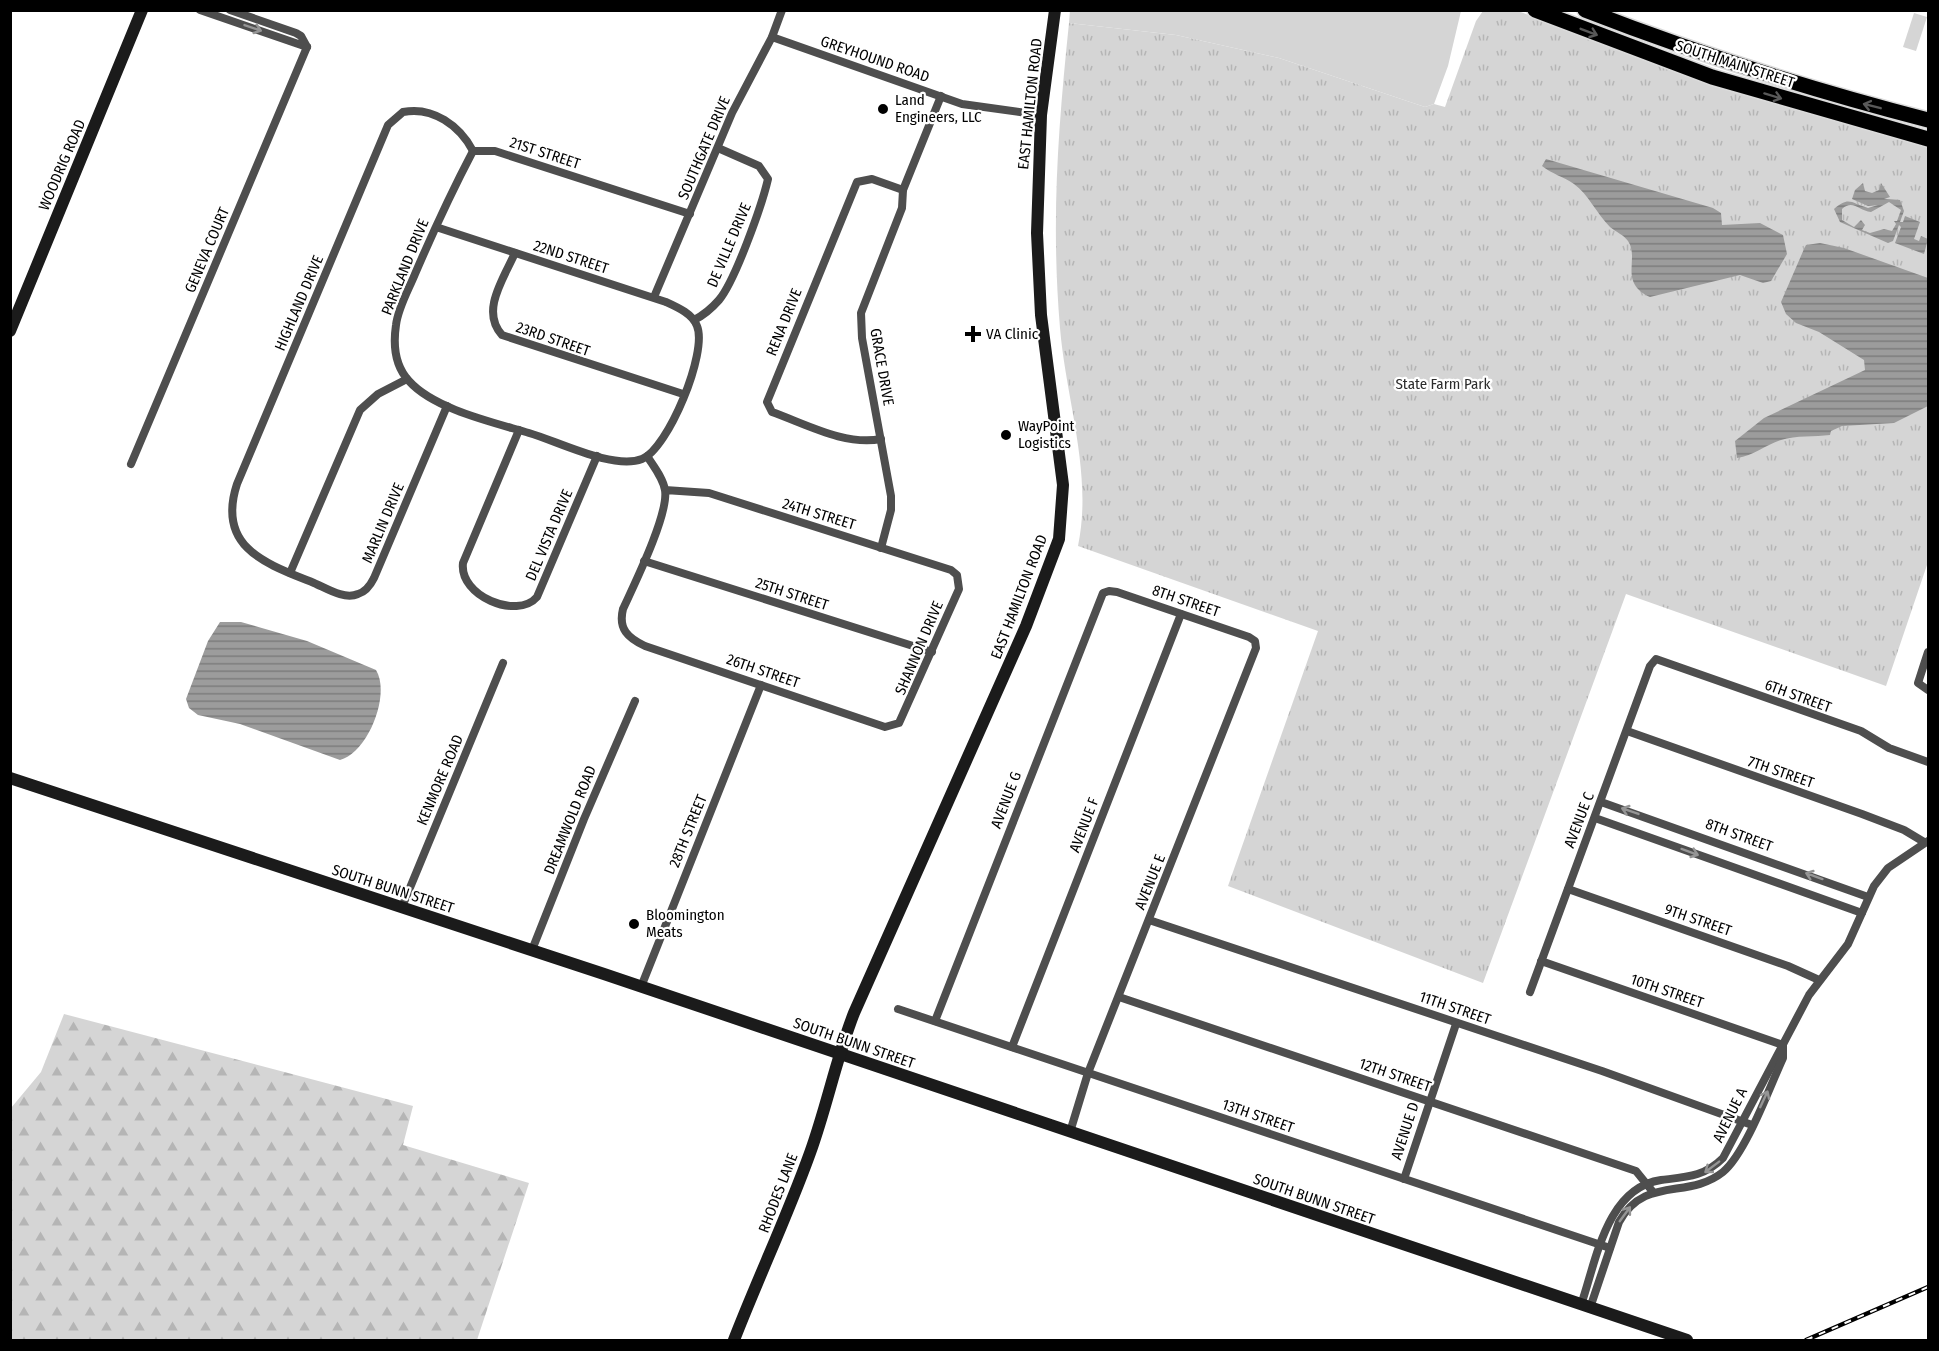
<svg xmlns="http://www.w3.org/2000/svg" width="1939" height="1351" font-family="'Fira Sans Condensed',sans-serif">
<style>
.green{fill:#d5d5d5}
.forest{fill:url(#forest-firs)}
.park{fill:url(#park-tufts)}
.water{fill:url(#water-rules);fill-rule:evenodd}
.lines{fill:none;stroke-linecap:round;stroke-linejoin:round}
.highway-casing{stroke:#dbdbdb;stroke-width:18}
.street{stroke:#4e4e4e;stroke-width:8}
.secondary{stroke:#1b1b1b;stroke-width:12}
.highway{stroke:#000;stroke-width:15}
.rail-casing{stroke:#000;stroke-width:4.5}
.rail{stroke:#fff;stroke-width:2;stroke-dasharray:7;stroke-linecap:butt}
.oneway{stroke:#959595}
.oneway2{stroke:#595959}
.poi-dot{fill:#000;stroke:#fff;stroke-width:2}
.labels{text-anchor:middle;stroke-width:4.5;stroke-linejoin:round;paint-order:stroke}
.street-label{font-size:15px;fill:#000;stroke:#fff}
.poi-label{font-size:15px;fill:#000;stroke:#fff;text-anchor:start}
.park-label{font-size:15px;fill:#2c2c2c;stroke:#fff}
</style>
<defs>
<pattern id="forest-firs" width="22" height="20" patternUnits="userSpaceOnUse" patternTransform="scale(1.5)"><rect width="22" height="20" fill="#d5d5d5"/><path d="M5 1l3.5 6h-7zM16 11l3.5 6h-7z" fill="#b5b5b5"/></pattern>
<pattern id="park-tufts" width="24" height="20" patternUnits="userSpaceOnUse" patternTransform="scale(1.5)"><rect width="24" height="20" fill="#d5d5d5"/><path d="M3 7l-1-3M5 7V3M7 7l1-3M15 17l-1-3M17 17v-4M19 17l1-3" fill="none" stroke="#b5b5b5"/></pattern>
<pattern id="water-rules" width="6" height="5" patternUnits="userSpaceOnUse" patternTransform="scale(1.5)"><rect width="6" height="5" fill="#9c9c9c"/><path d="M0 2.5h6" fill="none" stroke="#7d7d7d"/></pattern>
</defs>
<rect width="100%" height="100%" fill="#fff"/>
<g class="green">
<path d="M1070 10 1461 11 1448 66 1434 104 1425 107 1279 58 1176 35 1069 23Z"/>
<path d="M1914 13 1927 17 1916 51 1903 47Z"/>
</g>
<path class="forest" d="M64 1014 413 1106 403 1145 529 1183 477 1340H11V1108L41 1072Z"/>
<path class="park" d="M1483 11H1518L1742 93 1928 145V562L1886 686 1626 594 1483 983 1228 886 1318 631 1078 546C1093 474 1066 400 1060 328 1051 221 1058 129 1069 23L1176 35 1279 58 1425 107 1434 104 1445 107 1476 21Z"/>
<g class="water">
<path d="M1546 159 1713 208 1721 213 1722 225 1760 223 1783 235 1787 254 1771 281 1763 283 1740 275 1650 297C1618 282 1640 259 1628 241 1624 235 1616 232 1610 227 1597 214 1588 194 1574 184 1564 177 1552 174 1542 166Z"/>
<path d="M1863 183 1865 191 1872 193 1879 190 1881 183 1890 197 1884 199 1900 200 1904 211 1900 222H1903L1905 216 1920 222 1914 239 1919 241 1921 236 1928 239 1924 254 1895 243 1901 227 1899 225 1893 241 1888 243 1840 222 1834 209C1849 196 1851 203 1868 208L1878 205 1868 206 1852 199 1855 190ZM1889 202 1901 210 1897 221H1894L1896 224 1892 231 1884 229 1870 233 1862 230 1865 225 1861 220 1854 227 1842 220V209C1853 199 1859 211 1871 212Z"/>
<path d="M1820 243 1844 248 1928 278V406L1894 423 1842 426 1831 431 1830 435C1815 437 1796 435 1781 440 1765 445 1754 456 1737 458L1735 441 1764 418 1865 370 1864 360 1819 332 1796 323 1786 314 1781 302 1804 249 1806 245Z"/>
<path d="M220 622H241L307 641 376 670C391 694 368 753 340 760L240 724 198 715 189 708 186 699 208 641Z"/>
</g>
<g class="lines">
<g class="highway-casing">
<g id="highway">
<path d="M1535 10 1712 77 1928 139"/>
<path d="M1585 10C1698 54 1812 90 1928 120"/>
</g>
</g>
<g class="street">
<path d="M200 10 307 47"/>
<path d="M230 10 296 33 301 36 307 47"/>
<path d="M772 37 962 104 1041 115"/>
<path d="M473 151H495L690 214"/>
<path d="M436 227 666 302C677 307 693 314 697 326 708 352 668 449 642 459 613 470 557 441 529 433 492 422 434 409 409 381 395 366 393 345 396 325 398 308 408 291 415 274 433 232 452 191 473 151"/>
<path d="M515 253C504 278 480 311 502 335L683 394"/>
<path d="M654 297 732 113 772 37 782 10"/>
<path d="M694 320C704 315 712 308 719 300 735 281 762 205 768 179L759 166 718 148"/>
<path d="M447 406 374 578C371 584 365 592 358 594 344 600 326 588 314 583 267 564 216 548 237 484L388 125 403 112C433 106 460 126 473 151"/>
<path d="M519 430 463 563C459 596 517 620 537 597L597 456"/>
<path d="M881 439C845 446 806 424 772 412L767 402 857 182 872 179 903 190"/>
<path d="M647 456C654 467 663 478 665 490 669 514 634 585 623 609 618 629 628 638 645 646L885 727 899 723 959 589 957 575 951 570 709 493 665 490"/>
<path d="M131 464 307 47"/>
<path d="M881 548 891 510V496L862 338 861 313 902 208 903 190 941 96"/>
<path d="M644 561 932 652"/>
<path d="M290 573 360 410 378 394 407 379"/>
<path d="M1928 652 1918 683 1928 690"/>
<path d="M1627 731 1862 814 1904 830 1924 842"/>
<path d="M1601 802 1868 897"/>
<path d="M1595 818 1862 913"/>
<path d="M1568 889 1788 966 1819 980"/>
<path d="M402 907 503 663"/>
<path d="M1149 920 1602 1071 1752 1125"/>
<path d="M532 950 584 819 635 701"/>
<path d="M1541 961 1783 1045"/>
<path d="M641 987 761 685"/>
<path d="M1530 992 1650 666 1656 659 1861 731 1889 748 1928 762"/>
<path d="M1119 997 1636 1171 1653 1192"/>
<path d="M898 1009 1610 1248"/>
<path d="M935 1021 1103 593 1109 591 1117 592 1249 637 1255 641 1256 648 1088 1073 1070 1132"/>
<path d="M1012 1047 1181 614"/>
<path d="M1404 1179 1456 1024"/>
<path d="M1581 1305C1596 1262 1606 1188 1661 1180 1686 1177 1704 1177 1723 1158L1809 995 1848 944 1874 886 1888 868 1928 841"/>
<path d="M1590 1308 1619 1222C1645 1175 1688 1200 1723 1172 1746 1153 1770 1086 1783 1058V1045"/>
</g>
<g class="secondary">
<path d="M10 331 142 10"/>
<path d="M10 778 604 974 1687 1340"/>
<path d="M734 1340C758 1278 787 1217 810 1153 827 1106 836 1059 854 1013L1026 626 1059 539 1063 485 1041 315 1037 233 1041 115 1055 10"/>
</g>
<use href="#highway" class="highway"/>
<g class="rail-casing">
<path id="rail" d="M1806 1340 1928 1287"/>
</g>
<use href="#rail" class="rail"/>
</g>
<defs><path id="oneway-shaft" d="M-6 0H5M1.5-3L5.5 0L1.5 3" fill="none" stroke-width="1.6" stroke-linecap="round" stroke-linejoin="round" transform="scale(1.5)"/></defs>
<g class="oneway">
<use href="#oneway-shaft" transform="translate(253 28) rotate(19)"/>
<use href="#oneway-shaft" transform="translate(1630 811) rotate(-161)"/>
<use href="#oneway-shaft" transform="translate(1690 852) rotate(20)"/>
<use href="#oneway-shaft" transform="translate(1814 876) rotate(-160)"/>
<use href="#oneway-shaft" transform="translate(1764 1099) rotate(-65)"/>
<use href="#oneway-shaft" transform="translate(1712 1167) rotate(143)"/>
<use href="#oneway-shaft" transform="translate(1625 1214) rotate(-54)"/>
</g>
<g class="oneway2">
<use href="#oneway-shaft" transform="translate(1589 32) rotate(21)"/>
<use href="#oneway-shaft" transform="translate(1773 96) rotate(17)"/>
<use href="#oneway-shaft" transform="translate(1872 106) rotate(-166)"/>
</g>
<g class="poi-dot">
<circle cx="883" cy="109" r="6"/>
<path d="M970 325h6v6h6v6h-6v6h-6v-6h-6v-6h6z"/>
<circle cx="1006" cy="435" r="6"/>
<circle cx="634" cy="924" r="6"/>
</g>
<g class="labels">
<g class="street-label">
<text transform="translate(875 59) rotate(19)" y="5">GREYHOUND ROAD</text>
<text transform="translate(1735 64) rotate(18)" y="5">SOUTH MAIN STREET</text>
<text transform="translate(1030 104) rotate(-84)" y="5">EAST HAMILTON ROAD</text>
<text transform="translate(704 148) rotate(-67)" y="5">SOUTHGATE DRIVE</text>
<text transform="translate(545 153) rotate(18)" y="5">21ST STREET</text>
<text transform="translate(62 165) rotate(-67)" y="5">WOODRIG ROAD</text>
<text transform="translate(729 245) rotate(-67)" y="5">DE VILLE DRIVE</text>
<text transform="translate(207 250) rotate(-67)" y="5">GENEVA COURT</text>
<text transform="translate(571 257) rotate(18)" y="5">22ND STREET</text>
<text transform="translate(405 267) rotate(-68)" y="5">PARKLAND DRIVE</text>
<text transform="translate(299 303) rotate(-67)" y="5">HIGHLAND DRIVE</text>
<text transform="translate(784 322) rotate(-68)" y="5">RENA DRIVE</text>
<text transform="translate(553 339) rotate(19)" y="5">23RD STREET</text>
<text transform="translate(882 367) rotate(80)" y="5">GRACE DRIVE</text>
<text transform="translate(819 514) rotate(17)" y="5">24TH STREET</text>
<text transform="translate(383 523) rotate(-67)" y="5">MARLIN DRIVE</text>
<text transform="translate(549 535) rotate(-67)" y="5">DEL VISTA DRIVE</text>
<text transform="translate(792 594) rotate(18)" y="5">25TH STREET</text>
<text transform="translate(1019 597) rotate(-69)" y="5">EAST HAMILTON ROAD</text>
<text transform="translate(1186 601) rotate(19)" y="5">8TH STREET</text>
<text transform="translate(919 648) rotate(-67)" y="5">SHANNON DRIVE</text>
<text transform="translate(763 671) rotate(19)" y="5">26TH STREET</text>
<text transform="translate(1798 696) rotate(20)" y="5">6TH STREET</text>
<text transform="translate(1781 772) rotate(19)" y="5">7TH STREET</text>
<text transform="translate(440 780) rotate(-67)" y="5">KENMORE ROAD</text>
<text transform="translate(1006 800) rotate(-69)" y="5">AVENUE G</text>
<text transform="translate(570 820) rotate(-68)" y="5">DREAMWOLD ROAD</text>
<text transform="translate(1579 820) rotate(-69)" y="5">AVENUE C</text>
<text transform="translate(1084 825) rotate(-69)" y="5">AVENUE F</text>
<text transform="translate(688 831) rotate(-68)" y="5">28TH STREET</text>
<text transform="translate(1739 835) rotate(20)" y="5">8TH STREET</text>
<text transform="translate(1150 882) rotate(-68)" y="5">AVENUE E</text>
<text transform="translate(393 889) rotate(18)" y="5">SOUTH BUNN STREET</text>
<text transform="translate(1698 920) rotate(19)" y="5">9TH STREET</text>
<text transform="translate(1667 991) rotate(19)" y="5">10TH STREET</text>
<text transform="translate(1455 1008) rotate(19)" y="5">11TH STREET</text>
<text transform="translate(854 1043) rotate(19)" y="5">SOUTH BUNN STREET</text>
<text transform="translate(1395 1075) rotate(19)" y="5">12TH STREET</text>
<text transform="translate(1730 1115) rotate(-64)" y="5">AVENUE A</text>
<text transform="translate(1258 1116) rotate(19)" y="5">13TH STREET</text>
<text transform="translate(1405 1131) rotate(-72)" y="5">AVENUE D</text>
<text transform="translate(778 1193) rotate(-69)" y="5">RHODES LANE</text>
<text transform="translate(1314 1199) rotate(19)" y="5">SOUTH BUNN STREET</text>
</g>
<g class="poi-label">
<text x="895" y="105">Land<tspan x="895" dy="17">Engineers, LLC</tspan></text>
<text x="986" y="339">VA Clinic</text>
<text x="1018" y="431">WayPoint<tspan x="1018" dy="17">Logistics</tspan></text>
<text x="646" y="920">Bloomington<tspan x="646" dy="17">Meats</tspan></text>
</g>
<g class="park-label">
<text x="1443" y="389">State Farm Park</text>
</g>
</g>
<rect width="1939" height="1351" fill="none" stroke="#000000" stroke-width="24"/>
</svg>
